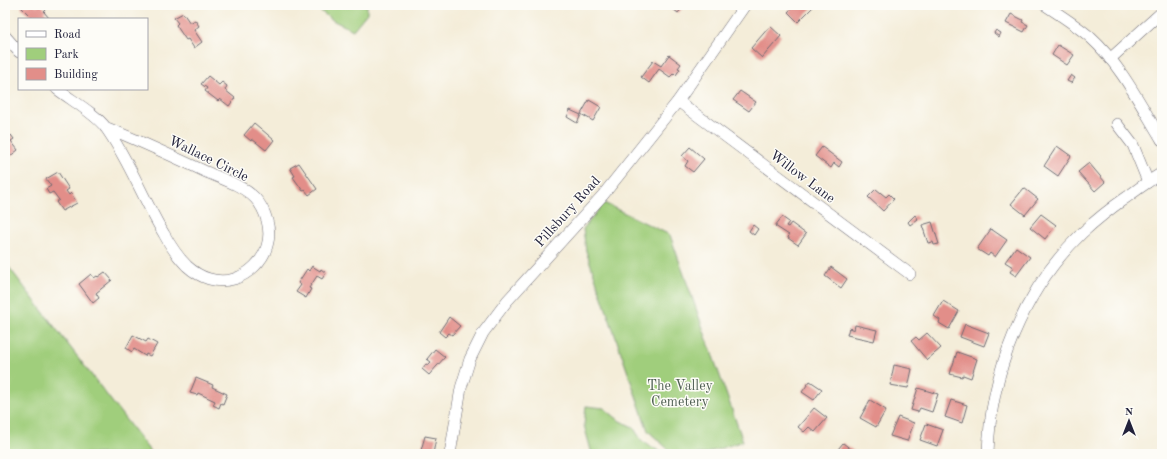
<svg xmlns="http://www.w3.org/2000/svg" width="1167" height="459" font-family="'Old Standard TT',serif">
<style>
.green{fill:#a0ce7c;stroke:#61785c}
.building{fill:#e28e89}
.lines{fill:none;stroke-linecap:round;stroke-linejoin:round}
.minor-casing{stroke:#6c6972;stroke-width:12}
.minor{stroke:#fff;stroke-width:11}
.labels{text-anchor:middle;stroke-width:3;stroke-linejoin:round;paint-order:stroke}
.street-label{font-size:14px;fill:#22223b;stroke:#fdfcf7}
.park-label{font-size:14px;fill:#4e5e52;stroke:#fdfcf7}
</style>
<rect width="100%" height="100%" fill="#fdfcf7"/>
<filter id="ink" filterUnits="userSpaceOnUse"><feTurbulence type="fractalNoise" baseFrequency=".025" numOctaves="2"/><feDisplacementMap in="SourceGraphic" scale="8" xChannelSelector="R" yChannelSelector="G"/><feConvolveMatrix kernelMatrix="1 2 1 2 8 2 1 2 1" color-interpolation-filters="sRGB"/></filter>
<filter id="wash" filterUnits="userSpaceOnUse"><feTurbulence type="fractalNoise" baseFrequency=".012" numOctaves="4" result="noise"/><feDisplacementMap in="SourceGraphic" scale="16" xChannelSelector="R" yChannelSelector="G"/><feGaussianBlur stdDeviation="0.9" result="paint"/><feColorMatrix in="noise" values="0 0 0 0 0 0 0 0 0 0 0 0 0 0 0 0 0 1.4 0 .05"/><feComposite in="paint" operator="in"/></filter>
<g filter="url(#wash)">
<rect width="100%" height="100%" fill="#f4edd9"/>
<g class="green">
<path d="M312 5H367V13L353 30 334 21Z"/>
<path d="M604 203 670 235 743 441 704 454H677L669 450 648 431 586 251 583 229Z"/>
<path d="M5 262 152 454H5Z"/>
<path d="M586 406 604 408 620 421 633 427 642 441 664 454H592L584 425Z"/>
</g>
<g id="blocks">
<g class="building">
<path d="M23 5H35L37 7 38 5H42L46 10 44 12 49 18 33 19 21 7Z"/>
<path d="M668 5H685L678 13Z"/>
<path d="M795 5H815L798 22 788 12Z"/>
<path d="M183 13 190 23 195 20 199 26 194 30 202 42 194 48 188 39 186 40 176 25 178 23 174 18Z"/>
<path d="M1011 14 1023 20 1022 22 1028 25 1024 32 1006 23Z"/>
<path d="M770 26 781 36 762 58 751 48Z"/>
<path d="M996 30 1001 33 999 37 994 33Z"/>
<path d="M1058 45 1074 55 1067 65 1052 55Z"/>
<path d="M669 55 681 64 678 68 680 69 676 75 674 73 670 77 659 69 649 83 641 77 653 61 661 66Z"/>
<path d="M1071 75 1075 78 1071 83 1067 81Z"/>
<path d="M208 76 219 85 222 82 227 86 225 90 235 98 229 106 220 99 218 101 205 91 207 88 201 84Z"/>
<path d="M740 91 756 102 749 111 733 100Z"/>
<path d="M589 100 601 107 593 121 581 114Z"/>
<path d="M570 110 581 115 577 123 567 117Z"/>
<path d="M254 123 274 140 266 150 252 139 251 141 244 135Z"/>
<path d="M5 133 8 137 11 135 14 139 11 141 18 150 9 157 5 152Z"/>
<path d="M1057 146 1071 156 1058 176 1044 166Z"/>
<path d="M690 147 704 159 693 172 685 166 688 161 682 156Z"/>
<path d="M822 147 842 162 839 167 834 163 831 168 815 156Z"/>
<path d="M299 163 317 189 309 195 305 190 303 191 293 177 295 176 290 168Z"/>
<path d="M1089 163 1105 182 1095 191 1078 172Z"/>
<path d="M58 172 69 189 66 191 69 195 71 193 77 203 62 211 56 202 59 200 53 192 49 194 46 189 51 186 46 179Z"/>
<path d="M1024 188 1038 199 1025 215 1011 204Z"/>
<path d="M876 189 886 197 889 194 894 199 883 211 868 197Z"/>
<path d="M1041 214 1056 225 1045 239 1030 227Z"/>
<path d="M915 215 918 219 910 225 908 222Z"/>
<path d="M782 217 789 222 786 226 788 227 791 223 806 234 798 245 788 238 789 235 775 226Z"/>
<path d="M932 222 939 244 934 245 933 242 928 243 922 225Z"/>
<path d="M753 225 758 229 754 235 749 231Z"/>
<path d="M991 229 1007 240 995 257 990 253 988 256 977 249Z"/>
<path d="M1016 247 1030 257 1016 276 1010 272 1013 267 1005 262Z"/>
<path d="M312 266 320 271 321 269 326 273 322 279 317 276 309 288 311 289 306 298 296 292 301 285 298 283 307 269 309 271Z"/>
<path d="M831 267 847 279 841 288 825 276Z"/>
<path d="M105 272 112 280 96 293 99 298 93 303 79 284 91 274 94 278 97 276 98 277Z"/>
<path d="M943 301 959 311 949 329 939 323 940 320 934 316Z"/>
<path d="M449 317 460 326 452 335 449 333 445 337 439 332Z"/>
<path d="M965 324 989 333 984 346 960 337Z"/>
<path d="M855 325 877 330 874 341 847 335 849 328 854 330Z"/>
<path d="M927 333 941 348 927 360 911 341 916 337 919 340Z"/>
<path d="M133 335 146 342 148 339 157 344 150 356 146 354 145 356 134 349 132 352 126 348Z"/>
<path d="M435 349 445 357 429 375 422 369 426 364 428 365 431 362 427 359Z"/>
<path d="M957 352 977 359 971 378 963 375 962 377 950 374Z"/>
<path d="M894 365 912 369 908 388 890 385Z"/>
<path d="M196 378 213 385 212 387 227 394 223 404 221 403 219 408 213 405 215 401 198 393 197 395 190 393Z"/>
<path d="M810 381 822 389 814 400 802 392Z"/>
<path d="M918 388 938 394 932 412 920 408 918 412 911 410Z"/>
<path d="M870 400 886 410 876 427 860 418Z"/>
<path d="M951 400 967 405 962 423 945 417Z"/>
<path d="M814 408 827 418 815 432 809 427 804 432 798 427Z"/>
<path d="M898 417 914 423 907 441 890 436Z"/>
<path d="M926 424 943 430 937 446 920 440Z"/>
<path d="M425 436 436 438 433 454H420Z"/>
<path d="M843 443 857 454H834Z"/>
</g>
</g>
</g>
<g filter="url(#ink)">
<use href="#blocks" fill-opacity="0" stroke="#6c6972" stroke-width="1"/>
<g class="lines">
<g class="minor-casing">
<g id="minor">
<path d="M1045 5C1060 15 1076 25 1090 37 1121 65 1140 104 1162 140"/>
<path d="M5 36 19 52"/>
<path d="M1110 59 1162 12"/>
<path d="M57 89C71 100 96 114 106 128 129 160 144 201 164 234 170 245 178 257 187 266 200 278 217 284 234 279 249 274 263 261 267 246 272 230 266 210 255 198 241 184 219 178 202 170 170 155 138 140 105 127"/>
<path d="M678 101 910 274"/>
<path d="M1117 124 1133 145 1148 182"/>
<path d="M450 454 461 388 470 359 483 333 507 301 603 195 678 101 745 5"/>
<path d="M988 454C990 373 1023 290 1082 233 1096 220 1111 208 1127 197 1138 189 1150 180 1162 173"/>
</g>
</g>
<use href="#minor" class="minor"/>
</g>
</g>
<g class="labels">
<g class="street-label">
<text transform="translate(209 158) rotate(26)" y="5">Wallace Circle</text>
<text transform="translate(803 176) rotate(37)" y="5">Willow Lane</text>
<text transform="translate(567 211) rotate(-48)" y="5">Pillsbury Road</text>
</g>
<g class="park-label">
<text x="680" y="390">The Valley<tspan x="680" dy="16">Cemetery</tspan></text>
</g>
</g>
<rect width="1167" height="459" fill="none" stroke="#fdfcf7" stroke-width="20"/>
<rect x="18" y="18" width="130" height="72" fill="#fdfcf7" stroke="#a5a5ac"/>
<rect x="26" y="31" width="20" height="6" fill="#ffffff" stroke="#a5a5ac"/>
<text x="54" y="38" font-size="12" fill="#22223b">Road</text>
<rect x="26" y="48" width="20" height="12" fill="#a0ce7c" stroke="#a5a5ac"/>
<text x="54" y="58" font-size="12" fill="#22223b">Park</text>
<rect x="26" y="68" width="20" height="12" fill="#e28e89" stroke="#a5a5ac"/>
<text x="54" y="78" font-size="12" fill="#22223b">Building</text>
<g transform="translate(1129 421)" stroke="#fdfcf7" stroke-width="3" paint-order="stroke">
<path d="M0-3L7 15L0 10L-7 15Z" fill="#22223b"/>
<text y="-6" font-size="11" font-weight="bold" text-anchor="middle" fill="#22223b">N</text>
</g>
</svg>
